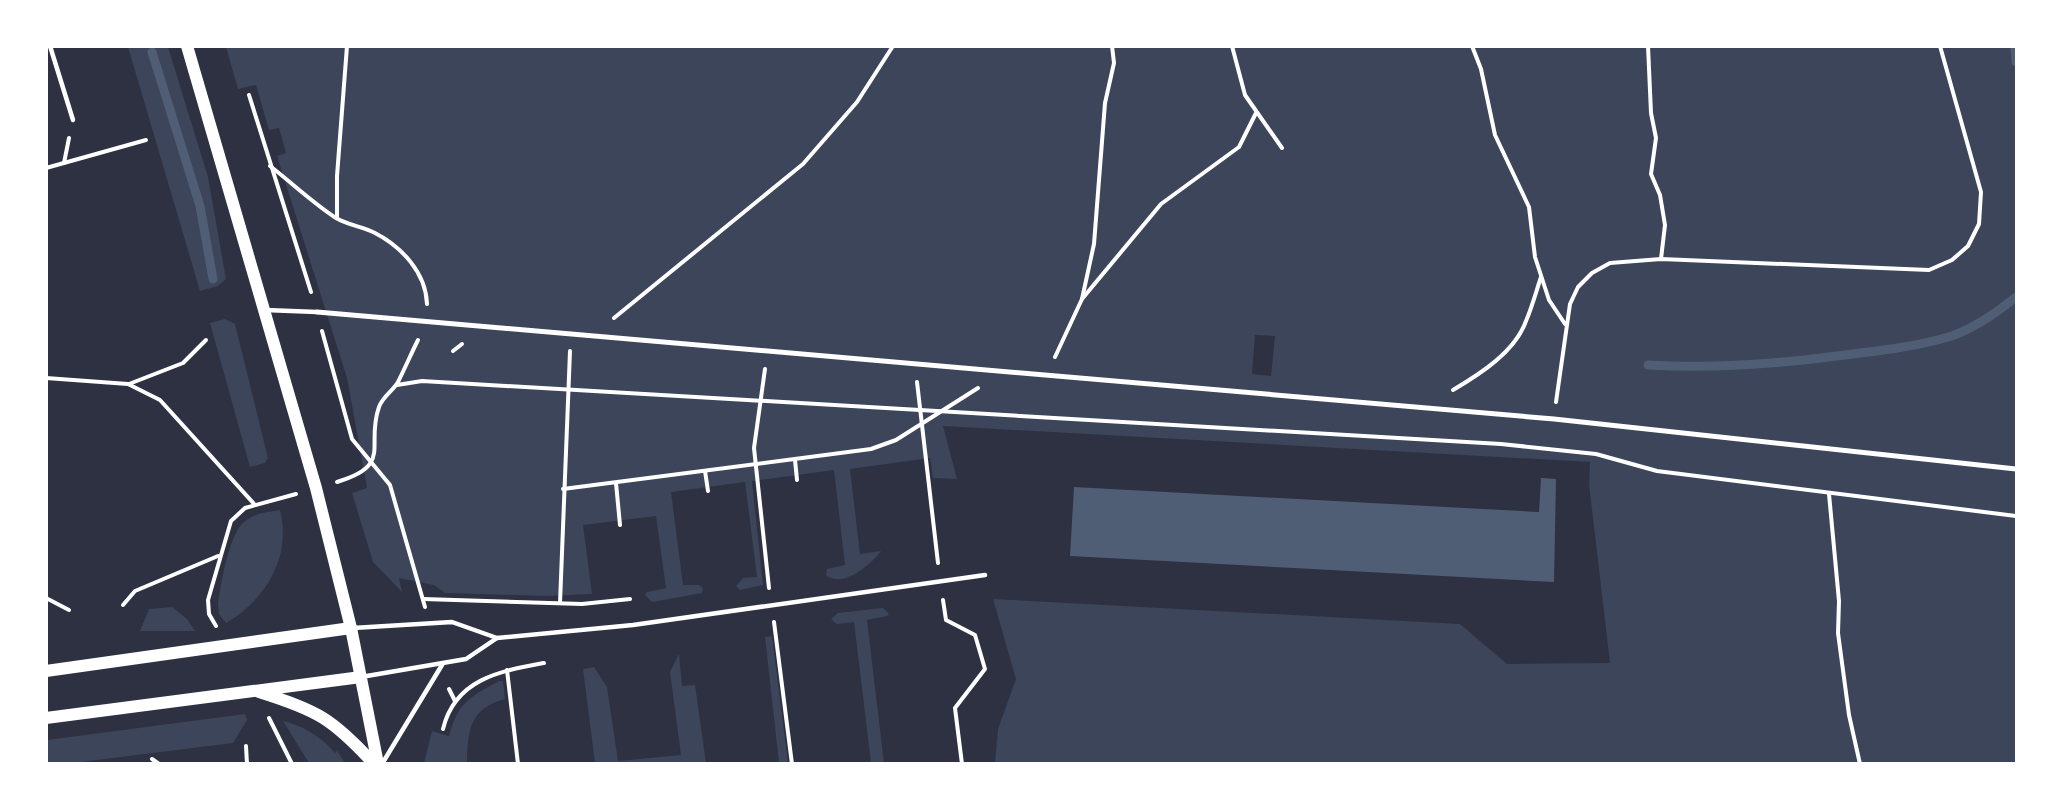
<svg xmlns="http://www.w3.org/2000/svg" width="2063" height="810" font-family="Roboto,sans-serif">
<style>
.green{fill:#3c4559;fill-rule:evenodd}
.water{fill:#4f5d75}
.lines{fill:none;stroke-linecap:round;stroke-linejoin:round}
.stream{stroke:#4f5d75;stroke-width:9}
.path{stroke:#fff;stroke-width:4}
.service{stroke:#fff;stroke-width:4.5}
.pedestrian{stroke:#fff;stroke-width:5}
.secondary{stroke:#fff;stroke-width:12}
</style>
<rect width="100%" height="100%" fill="#2d3142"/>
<g class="green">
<path d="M128 47H168L208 177 226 279 218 286 200 291Z"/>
<path d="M226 47H2016V763H995L998 729 1016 679 993 599 1460 624 1507 664 1610 663 1589 484 1590 462 943 426 957 479 933 478 930 458 850 469 860 554 881 551C871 565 842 589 826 575L827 569 845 565 834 470 752 481 763 585 740 590 736 586 743 578 757 577 745 482 671 492 683 585H699L703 588 702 593 652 602 645 595 647 592 666 588 656 516 583 525 592 594 546 596 445 593 434 585 399 578 402 592 373 562 352 493 367 488 347 378 277 156 286 153 279 128 269 130 256 85 238 89ZM1255 335 1275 336 1271 376 1252 374Z"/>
<path d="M225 319 235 324 268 458 265 463 250 467 210 323Z"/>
<path d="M280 510C292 556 266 600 226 623L219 614 218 603C221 583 229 534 244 522 254 513 268 512 280 510Z"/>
<path d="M172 607 187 619 195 631H140L149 609Z"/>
<path d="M883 608 889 614 887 616 867 620 884 763H871L854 622 837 624 831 619 838 613Z"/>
<path d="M772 636 788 763H779L765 637Z"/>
<path d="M679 654 682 686 695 685 706 763H595L583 669 594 667 607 687 618 761 681 755 670 672Z"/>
<path d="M499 681H503L505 699C469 709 468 730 467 763H424L432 731 449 736C458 702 470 697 499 681Z"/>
<path d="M245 714 247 720 233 743 73 763H47V740Z"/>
<path d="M283 721C303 726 321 736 335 753L337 751 345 763H309Z"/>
</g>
<path class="water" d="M1541 478 1556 479 1554 582 1070 556 1074 487 1539 512Z"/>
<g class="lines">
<g class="stream">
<path d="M2015 46 2016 62"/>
<path d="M152 52 200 206 213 279"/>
<path d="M1648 365C1715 369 1779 364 1845 355 1878 351 1913 347 1945 338 1971 331 1995 314 2016 297"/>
</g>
<g class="path">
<path d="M1232 46 1245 95 1282 148"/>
<path d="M1472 46 1481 69 1495 135 1529 207 1535 257 1549 300 1565 324"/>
<path d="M1648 46 1651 113 1656 138 1651 174 1660 195 1665 225 1661 259"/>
<path d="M249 95 311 292"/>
<path d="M64 163 69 138"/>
<path d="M270 166C292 183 313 203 336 218 348 225 363 227 375 233 402 247 426 273 427 304"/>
<path d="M46 168 146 140"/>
<path d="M337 218V176L347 46"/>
<path d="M1082 299 1161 204 1239 147 1256 113"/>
<path d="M614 318 803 164 857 102 893 46"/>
<path d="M322 331 352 439 390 485 425 607"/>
<path d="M453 351 462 344"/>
<path d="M1055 357 1082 299 1094 244 1105 103 1114 63 1112 46"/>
<path d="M765 369 754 448 769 588"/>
<path d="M46 378 128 384 160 400 255 505"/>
<path d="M917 382 938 563"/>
<path d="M129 384 183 363 206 340"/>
<path d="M397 385 422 381 1501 444 1596 454 1657 471 2016 516"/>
<path d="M1453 390C1480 374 1515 352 1526 321 1532 307 1536 292 1541 277"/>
<path d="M1556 402 1570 304 1578 287 1592 273 1610 263 1661 259 1929 270 1952 260 1968 246 1979 224 1981 192 1940 46"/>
<path d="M795 460 797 480"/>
<path d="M705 471 708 491"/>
<path d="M337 482C394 465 365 446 379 407 383 396 393 391 398 382 405 368 411 354 418 340"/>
<path d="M616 483 620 525"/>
<path d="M563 489 871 449 896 440 978 388"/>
<path d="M1829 494 1839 601 1838 633 1849 715 1860 764"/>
<path d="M46 598 69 610"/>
<path d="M423 599 582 604 630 599"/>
<path d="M943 600 946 620 975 635 985 669 955 708 962 764"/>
<path d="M560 603 570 351"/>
<path d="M123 605 135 591 218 556"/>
<path d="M774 622 792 764"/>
<path d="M216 626 209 614 208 600 231 521 245 508 296 494"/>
<path d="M507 670 518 764"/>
<path d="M449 689 455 701"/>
<path d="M269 718 292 764"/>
<path d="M443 729C455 679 500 671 544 663"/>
<path d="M246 746 247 764"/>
<path d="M152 759 159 764"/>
</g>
<g class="service">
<path d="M50 46 73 120"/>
<path d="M265 310 317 312"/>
<path d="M353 628 452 622 497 638 633 625 985 575"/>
<path d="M361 677 466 659 497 638"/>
<path d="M382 764 442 665"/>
</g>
<path class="pedestrian" d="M317 312 1554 419 2016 469"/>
<g class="secondary">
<path d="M187 46 316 488 351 628 378 764"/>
<path d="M46 671 351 628"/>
<path d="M259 692C317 710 333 719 374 764"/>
<path d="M46 718 361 677"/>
</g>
</g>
<rect width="2063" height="810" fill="none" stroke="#ffffff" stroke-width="96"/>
</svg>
